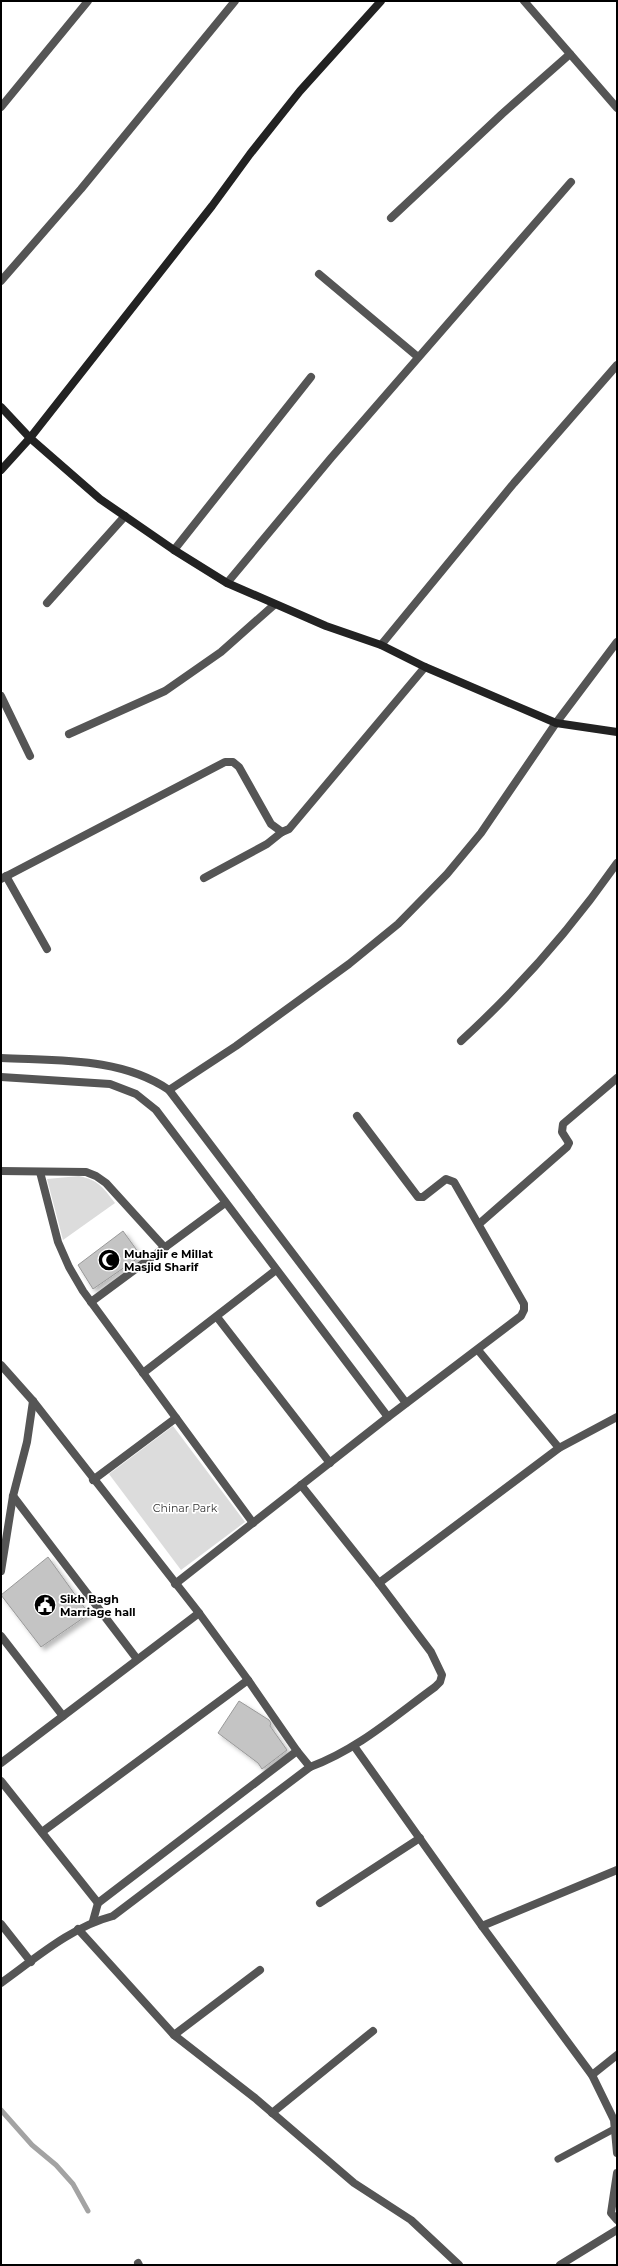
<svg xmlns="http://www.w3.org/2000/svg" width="618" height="2266" font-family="Montserrat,sans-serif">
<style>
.green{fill:#dcdcdc}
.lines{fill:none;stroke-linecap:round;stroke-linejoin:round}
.stream{stroke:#a3a3a3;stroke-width:5}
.building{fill:#c4c4c4;stroke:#999;filter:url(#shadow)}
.lane{stroke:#555;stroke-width:7}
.street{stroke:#555;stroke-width:8}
.secondary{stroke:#222;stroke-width:8}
.labels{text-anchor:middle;stroke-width:3.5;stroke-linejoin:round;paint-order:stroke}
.poi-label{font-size:11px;font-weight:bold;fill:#000;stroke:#fff;text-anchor:start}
.park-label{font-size:11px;fill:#333;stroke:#fff}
</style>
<defs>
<filter id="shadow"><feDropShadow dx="3.5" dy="3.5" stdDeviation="2" flood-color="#0004"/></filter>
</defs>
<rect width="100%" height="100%" fill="#fff"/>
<g class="green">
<path d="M79 1176C98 1180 103 1187 115 1203L63 1240 47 1179Z"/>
<path d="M173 1426 245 1522 181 1570 109 1474Z"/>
</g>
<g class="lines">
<path class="stream" d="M1 2110 32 2145 56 2165 73 2184 88 2211"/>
</g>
<g class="building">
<path d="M123 1231 141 1256 93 1289 78 1265Z"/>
<path d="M48 1557 89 1614 41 1647 1 1595Z"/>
<path d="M239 1701 269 1720 271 1723 270 1726 287 1750 262 1769 258 1763 218 1733Z"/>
</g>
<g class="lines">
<path class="lane" d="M558 2159 614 2129"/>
<g class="street">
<path d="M524 1 617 108"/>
<path d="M1 107 88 1"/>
<path d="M391 218 502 114 570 54"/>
<path d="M319 274 418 357"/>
<path d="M1 281 81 189 235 1"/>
<path d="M174 550 311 377"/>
<path d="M227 583 331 458 571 182"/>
<path d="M47 603 125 516"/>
<path d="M381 645 514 483 617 365"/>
<path d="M1 696 30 756"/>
<path d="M69 734 165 691 221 652 274 605"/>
<path d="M6 876 47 949"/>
<path d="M204 878 267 844 282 832 289 829 425 667"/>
<path d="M1 879 225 762H233L239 767 271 824 282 832"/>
<path d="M461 1041C520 987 571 929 617 863"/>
<path d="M1 1058C57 1061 121 1057 169 1090L406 1403"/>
<path d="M1 1077 110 1084 136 1094 156 1110 388 1417"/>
<path d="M169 1090 236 1046 349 964 398 924 447 874 481 833 556 723 617 642"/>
<path d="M1 1171 86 1172 96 1176 106 1183 165 1248"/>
<path d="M40 1172 58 1242 69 1267 83 1291 253 1523"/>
<path d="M479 1224 567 1147 569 1143 562 1132 563 1124 617 1078"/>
<path d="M91 1302 225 1203"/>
<path d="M217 1317 330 1463"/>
<path d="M478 1350 559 1448"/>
<path d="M1 1365 33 1401 199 1613 248 1680 297 1751 310 1767C357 1750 395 1716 435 1687L440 1682 442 1675 431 1652 379 1583 301 1485"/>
<path d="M143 1373 276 1270"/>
<path d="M93 1480 176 1418"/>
<path d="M13 1496 137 1659"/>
<path d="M1 1571 13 1496 27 1442 33 1401"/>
<path d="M379 1583 559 1448 617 1417"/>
<path d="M175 1584 388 1417 521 1316 524 1310V1304L454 1182 446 1179 423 1197H418L357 1116"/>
<path d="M1 1636 63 1716"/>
<path d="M354 1746 482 1926 592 2075 614 2120 617 2153"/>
<path d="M1 1763 199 1613"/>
<path d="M1 1781 98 1903"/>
<path d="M42 1832 248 1680"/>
<path d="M320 1903 420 1838"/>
<path d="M93 1921 98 1903 297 1751"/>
<path d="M1 1924 31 1962"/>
<path d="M482 1926 617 1870"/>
<path d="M78 1929 174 2035 255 2098 354 2183 411 2220 459 2265"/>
<path d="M1 1983C36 1958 71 1927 113 1916L310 1767"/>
<path d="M174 2035 260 1970"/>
<path d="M592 2075 617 2055"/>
<path d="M272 2113 373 2031"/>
<path d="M617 2173 611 2213 617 2220"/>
<path d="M138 2263 139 2265"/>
<path d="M560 2265 617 2230"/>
</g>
<g class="secondary">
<path d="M1 407 30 438 100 499 174 550 227 583 326 626 381 645 425 667 556 723 617 732"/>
<path d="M1 470 30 438 212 206 250 154 300 91 381 1"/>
</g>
</g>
<defs>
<g id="mosque-disc" transform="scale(1.15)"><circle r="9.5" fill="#000" stroke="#fff"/><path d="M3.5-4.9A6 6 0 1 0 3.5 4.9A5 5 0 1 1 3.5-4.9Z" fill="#fff"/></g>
<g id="civic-disc" transform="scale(1.15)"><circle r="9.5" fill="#000" stroke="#fff"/><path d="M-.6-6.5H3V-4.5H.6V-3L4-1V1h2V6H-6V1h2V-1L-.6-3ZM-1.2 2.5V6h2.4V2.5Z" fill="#fff"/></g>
</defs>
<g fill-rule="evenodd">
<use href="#mosque-disc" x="109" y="1260"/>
<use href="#civic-disc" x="45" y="1605"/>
</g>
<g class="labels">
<g class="poi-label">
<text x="124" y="1258">Muhajir e Millat<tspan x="124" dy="13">Masjid Sharif</tspan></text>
<text x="60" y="1603">Sikh Bagh<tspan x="60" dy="13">Marriage hall</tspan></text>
</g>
<g class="park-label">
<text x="185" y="1512">Chinar Park</text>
</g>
</g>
<rect width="618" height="2266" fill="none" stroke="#000000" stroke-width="4"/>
</svg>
